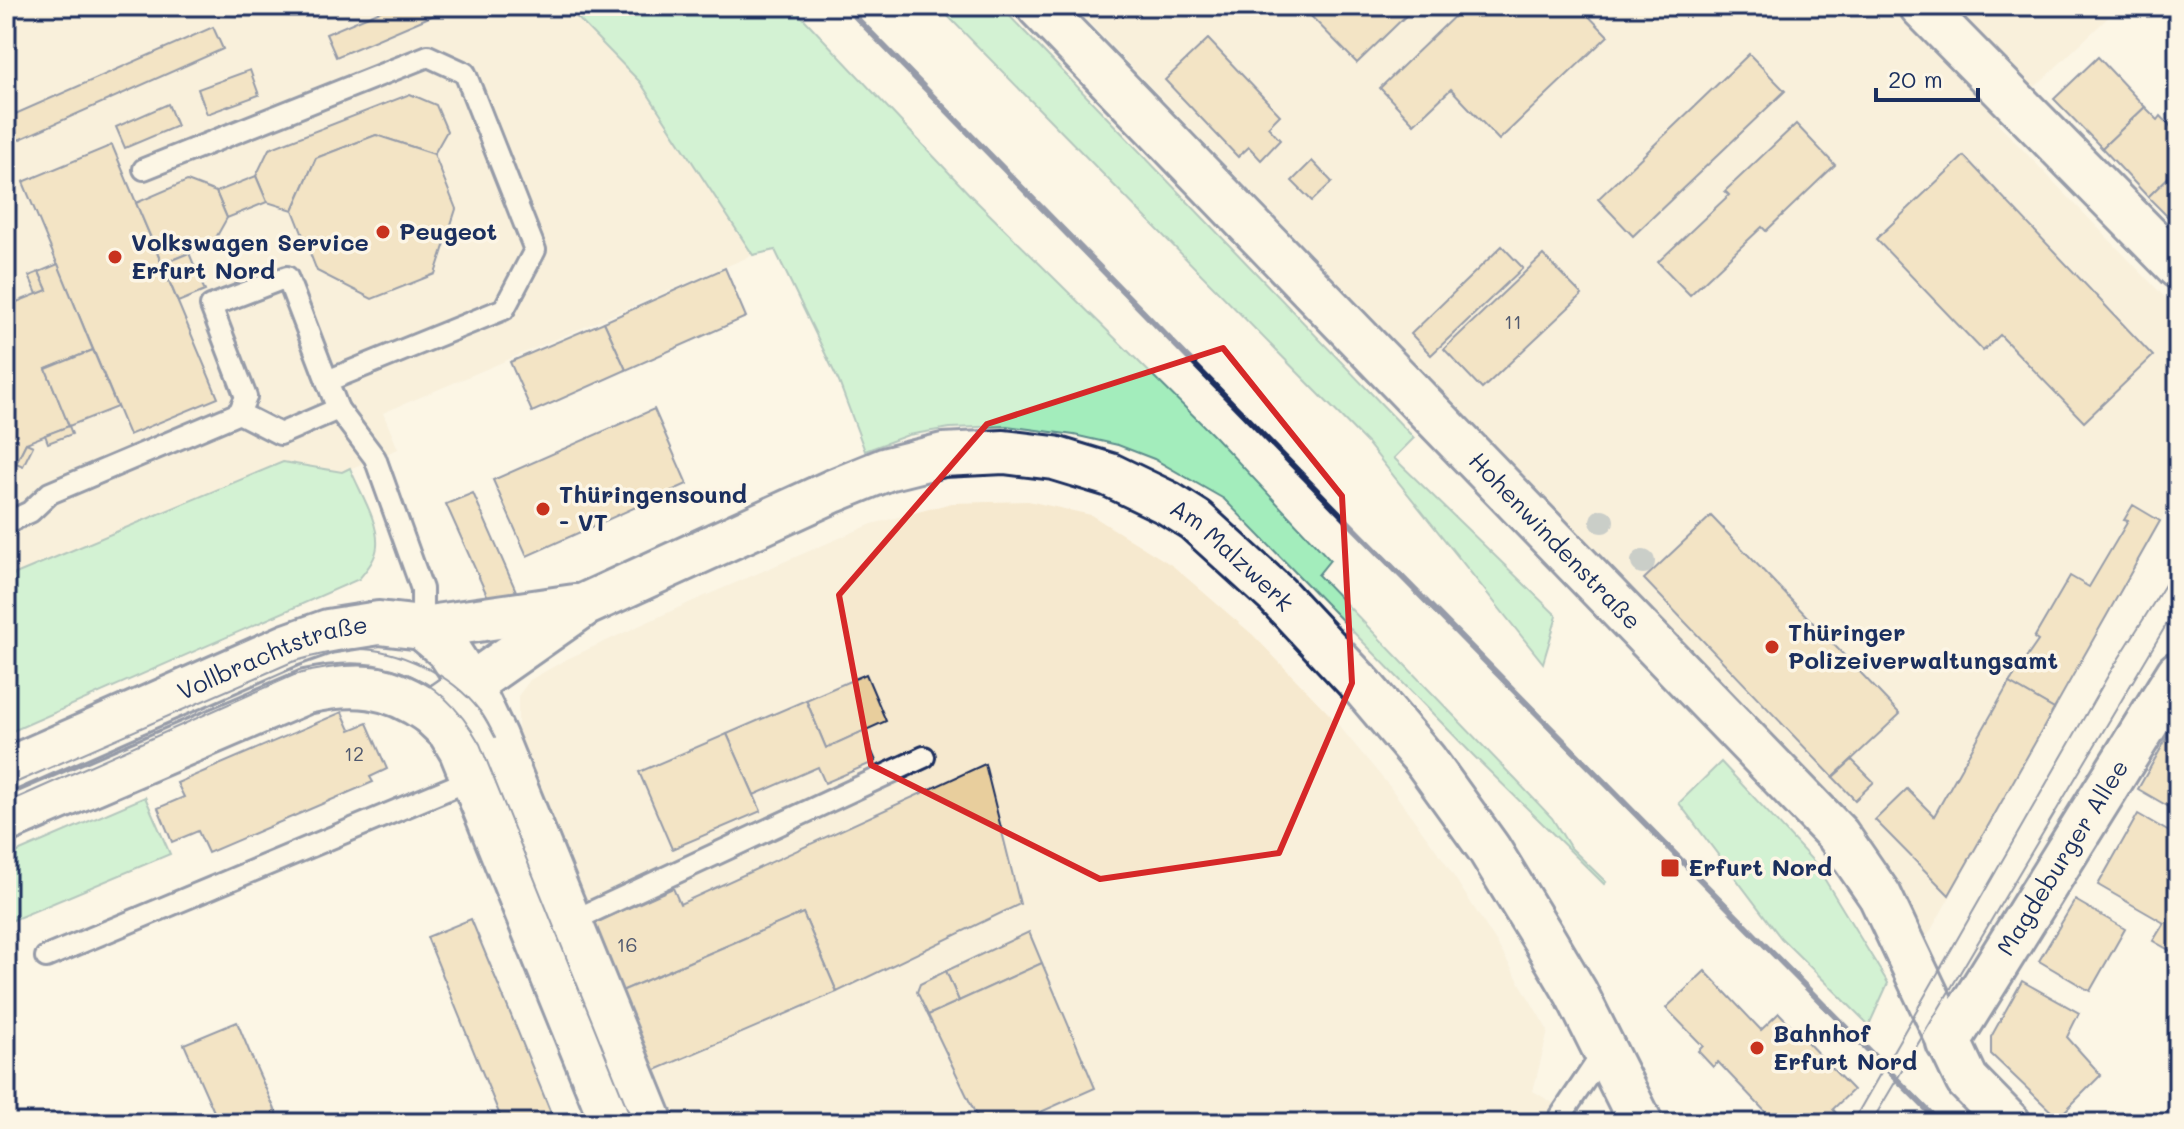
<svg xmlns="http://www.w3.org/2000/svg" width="2184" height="1129" font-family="Mali,sans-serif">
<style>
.built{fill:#f6e9cf}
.green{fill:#a3edbc;stroke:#5f8e8d;stroke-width:2}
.building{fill:#e8ce9d;stroke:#1b2f5e;stroke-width:2}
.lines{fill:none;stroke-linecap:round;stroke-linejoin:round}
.service-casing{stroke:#1b2f5e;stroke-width:26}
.minor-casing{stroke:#1b2f5e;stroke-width:48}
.service{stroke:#fcf5e5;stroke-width:20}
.minor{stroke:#fcf5e5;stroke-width:42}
.tram{stroke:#1b2f5e;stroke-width:2}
.rail{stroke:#1b2f5e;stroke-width:6}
.tree{fill:#8f9da5}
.marked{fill:none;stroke:#d62828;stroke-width:6;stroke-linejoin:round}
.poi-dot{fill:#c8321e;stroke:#fcf5e5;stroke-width:3}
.labels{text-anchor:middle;stroke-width:7;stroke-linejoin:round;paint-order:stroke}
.number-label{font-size:20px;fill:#4e576e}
.poi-label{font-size:24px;font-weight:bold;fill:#1b2f5e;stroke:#fcf5e5;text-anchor:start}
.street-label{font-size:24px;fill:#1b2f5e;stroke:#fcf5e5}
</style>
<rect width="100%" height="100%" fill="#fcf5e5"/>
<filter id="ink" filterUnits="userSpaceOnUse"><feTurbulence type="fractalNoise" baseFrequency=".0125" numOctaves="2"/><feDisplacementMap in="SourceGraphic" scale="16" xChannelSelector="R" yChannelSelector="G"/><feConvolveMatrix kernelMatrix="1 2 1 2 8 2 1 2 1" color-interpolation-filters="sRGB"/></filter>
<g filter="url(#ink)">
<g class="built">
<path d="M6 6H566L640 82 753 255 383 413 398 449 342 472 283 462 6 578Z"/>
<path d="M1073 6H2120L1997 123 2178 311V491L1926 939 1886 864 1831 795Z"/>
<path d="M1028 501 1091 515 1173 566 1253 635 1330 715 1390 787 1442 858 1496 942 1548 1031 1533 1091 1586 1123H672L518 748V696L530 680 567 659 691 602 872 524 952 503Z"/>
</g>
<g class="green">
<path d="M566 6H792L972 197 1214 436 1330 560 1318 575 1513 777 1552 818 1570 847 1606 882 1604 884 1473 755 1224 499 1154 459 1118 445 1074 435 1007 426 950 428 908 435 865 451 839 382 775 250 753 255 640 82Z"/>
<path d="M938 6H1000L1414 438 1394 458 1557 616 1543 663 1368 444Z"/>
<path d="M283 462 342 472 350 468C359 491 379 521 377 546 376 559 367 569 359 579L6 734V578Z"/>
<path d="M1721 762 1814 862 1888 983 1869 1025 1781 938 1679 803Z"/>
<path d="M145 797 170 854 6 923V857Z"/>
</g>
<g class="building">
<path d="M392 6H455L336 57 326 34Z"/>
<path d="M1301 6H1416L1357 63Z"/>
<path d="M1465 6H1579L1608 36 1499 140 1451 89 1414 124 1380 88Z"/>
<path d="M213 27 223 49 16 141 6 118Z"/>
<path d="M1208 39 1280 115 1268 127 1280 140 1261 160 1249 147 1238 157 1165 80Z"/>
<path d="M1749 54 1785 91 1633 236 1598 199Z"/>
<path d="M2098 57 2145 107 2102 148 2054 99Z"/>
<path d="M250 70 259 95 207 114 198 89Z"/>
<path d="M410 94 436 105 447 131 434 154 376 135 316 158 293 210 267 202 256 176 269 149Z"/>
<path d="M168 104 177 126 125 148 116 127Z"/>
<path d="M2145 107 2158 120 2161 116 2178 134 2176 138 2178 140V168L2148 197 2102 148Z"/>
<path d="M1796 124 1835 165 1766 231 1762 227 1690 295 1658 262 1729 195 1725 191Z"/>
<path d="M376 135 434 154 456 209 435 274 372 299 317 271 293 210 316 158Z"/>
<path d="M112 145 218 398 129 435 23 182Z"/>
<path d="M1964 156 2153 356 2084 422 2000 335 1983 351 1876 239Z"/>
<path d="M1312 161 1332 182 1312 201 1292 181Z"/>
<path d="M2178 168V227L2148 197Z"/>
<path d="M256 176 267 202 227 218 216 192Z"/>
<path d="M187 181 216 192 227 218 213 243 162 264 136 203Z"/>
<path d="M1502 246 1523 268 1431 355 1411 334Z"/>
<path d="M189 253 205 291 178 302 162 264Z"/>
<path d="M1543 255 1582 295 1482 389 1444 349Z"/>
<path d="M58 264 93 350 46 369 69 426 26 443 16 463 6 466V313L9 305 47 290 39 272Z"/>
<path d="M725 268 746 317 626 370 604 322Z"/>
<path d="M39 272 47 290 37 294 29 276Z"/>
<path d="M604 322 626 370 532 412 510 362Z"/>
<path d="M93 350 117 407 69 426 46 369Z"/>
<path d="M654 409 687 484 527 556 493 480Z"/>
<path d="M69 426 72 434 48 443 45 435Z"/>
<path d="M26 443 33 446 23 466 16 463Z"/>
<path d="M473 493 516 591 490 602 446 504Z"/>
<path d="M2133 505 2160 521 2054 709 2009 683 2038 641 2034 638 2070 576 2089 587 2128 521 2124 520Z"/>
<path d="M1711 516 1900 714 1833 777 1644 579Z"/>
<path d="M866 674 886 721 826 748 806 700Z"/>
<path d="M2009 683 2054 709 1949 895 1875 820 1907 789 1934 816Z"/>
<path d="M806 700 826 748 863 731 876 761 825 783 818 767 754 795 727 734Z"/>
<path d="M342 712 350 730 367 723 387 769 370 777 373 782 208 853 198 831 172 842 158 808 184 797 177 783Z"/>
<path d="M2177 720H2178V812L2138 789Z"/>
<path d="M727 734 761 811 672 849 639 772Z"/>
<path d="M1852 760 1874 782 1855 800 1833 777Z"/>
<path d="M985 764 1020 904 837 992 803 913 617 993 590 925 673 888 680 904Z"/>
<path d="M2138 814 2178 837V955L2153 941 2164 923 2098 885Z"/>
<path d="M2075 900 2125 929 2090 991 2039 961Z"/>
<path d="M803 913 837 992 651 1072 617 993Z"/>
<path d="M471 919 513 1020 555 1123H503L427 937Z"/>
<path d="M1029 932 1042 963 959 1001 946 971Z"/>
<path d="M1042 963 1095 1088 1016 1123H991L976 1115 928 1015Z"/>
<path d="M946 971 959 1001 928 1015 917 992 920 984Z"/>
<path d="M1705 971 1761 1030 1779 1013 1853 1090 1833 1109 1844 1123H1776L1718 1062 1713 1067 1698 1051 1703 1046 1666 1008Z"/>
<path d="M2022 981 2079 1013 2067 1037 2101 1075 2058 1118 1991 1054V1037Z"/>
<path d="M237 1022 252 1058 281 1123H219L184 1044Z"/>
</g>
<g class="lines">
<g class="service-casing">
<g id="service">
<path d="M338 409 375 458 422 589V628"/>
<path d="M239 413 246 397 211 306 287 277 327 381"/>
<path d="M6 523 30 512 50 493 239 413 280 434 338 409 327 381 504 309 535 250 465 73 428 56 144 169"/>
<path d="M570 922 924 757"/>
<path d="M46 957 472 779"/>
<path d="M1556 1123 1605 1050"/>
</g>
</g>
<g class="minor-casing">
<g id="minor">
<path id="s1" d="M1038 6 1838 835 1880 896 1967 1080 2009 1123"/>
<path d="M1921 6 2178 267"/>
<path d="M422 628 575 606"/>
<path d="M430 713 449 731 461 751 612 1123"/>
<path id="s2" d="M6 770 289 645 328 631 379 623 422 628 448 650 470 684 495 737 652 1123"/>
<path id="s3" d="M6 821 306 692C354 681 389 684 430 713L584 605 833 491 887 469 943 455 1004 452 1054 458 1110 475 1168 503 1195 520 1277 595 1364 688 1425 760 1489 849 1544 939 1576 993 1641 1123"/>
<path id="s4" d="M1948 1043 2178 673"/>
</g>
</g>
<use href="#service" class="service"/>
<use href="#minor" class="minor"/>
<g class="tram">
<path d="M6 787 292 662C312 656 332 651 353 649 397 647 452 675 479 710 486 718 490 728 495 737"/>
<path d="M6 803 294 675C377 653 435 665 480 744L633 1123"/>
<path d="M1852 1123 2109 674 2178 564"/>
<path d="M1871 1123 2178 605"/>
</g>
<path class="rail" d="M845 6 1347 521 1940 1123"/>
</g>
<g class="tree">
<circle cx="1602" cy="521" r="12"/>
<circle cx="1643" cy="562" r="12"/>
</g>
</g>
<path d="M0 0H2184V1129H0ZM1223 348 1342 496 1352 683 1279 853 1100 879 871 765 839 595 987 424Z" fill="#fcf5e5" fill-opacity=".55" fill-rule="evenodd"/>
<path class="marked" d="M1223 348 1342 496 1352 683 1279 853 1100 879 871 765 839 595 987 424Z"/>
<g class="poi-dot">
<circle cx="383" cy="232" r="8"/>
<circle cx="115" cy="257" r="8"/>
<circle cx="543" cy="509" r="8"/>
<circle cx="1772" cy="647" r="8"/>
<rect x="1660" y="858" width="20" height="20" rx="4"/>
<circle cx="1757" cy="1048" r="8"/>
</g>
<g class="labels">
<g class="number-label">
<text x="1513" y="329">11</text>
<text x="354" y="761">12</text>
<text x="627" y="952">16</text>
</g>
<g class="poi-label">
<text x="399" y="240">Peugeot</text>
<text x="131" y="251">Volkswagen Service<tspan x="131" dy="28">Erfurt Nord</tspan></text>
<text x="559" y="503">Thüringensound<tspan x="559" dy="28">- VT</tspan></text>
<text x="1788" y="641">Thüringer<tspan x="1788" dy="28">Polizeiverwaltungsamt</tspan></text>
<text x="1688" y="876">Erfurt Nord</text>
<text x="1773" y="1042">Bahnhof<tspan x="1773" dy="28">Erfurt Nord</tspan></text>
</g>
<g class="street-label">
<text dy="8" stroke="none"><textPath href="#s1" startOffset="744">Hohenwindenstraße</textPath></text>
<text dy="8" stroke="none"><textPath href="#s3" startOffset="1352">Am Malzwerk</textPath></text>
<text dy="8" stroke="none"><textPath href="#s2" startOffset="290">Vollbrachtstraße</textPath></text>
<text dy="8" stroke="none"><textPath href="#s4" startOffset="218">Magdeburger Allee</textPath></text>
</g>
</g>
<rect width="2184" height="1129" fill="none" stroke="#fcf5e5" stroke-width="32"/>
<rect x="16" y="16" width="2152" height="1097" fill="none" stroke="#1b2f5e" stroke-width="3" filter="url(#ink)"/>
<path d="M1876 88v12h102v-12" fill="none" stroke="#1b2f5e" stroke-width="4"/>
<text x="1888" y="88" font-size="24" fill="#1b2f5e" stroke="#fcf5e5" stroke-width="6" paint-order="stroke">20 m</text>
</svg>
